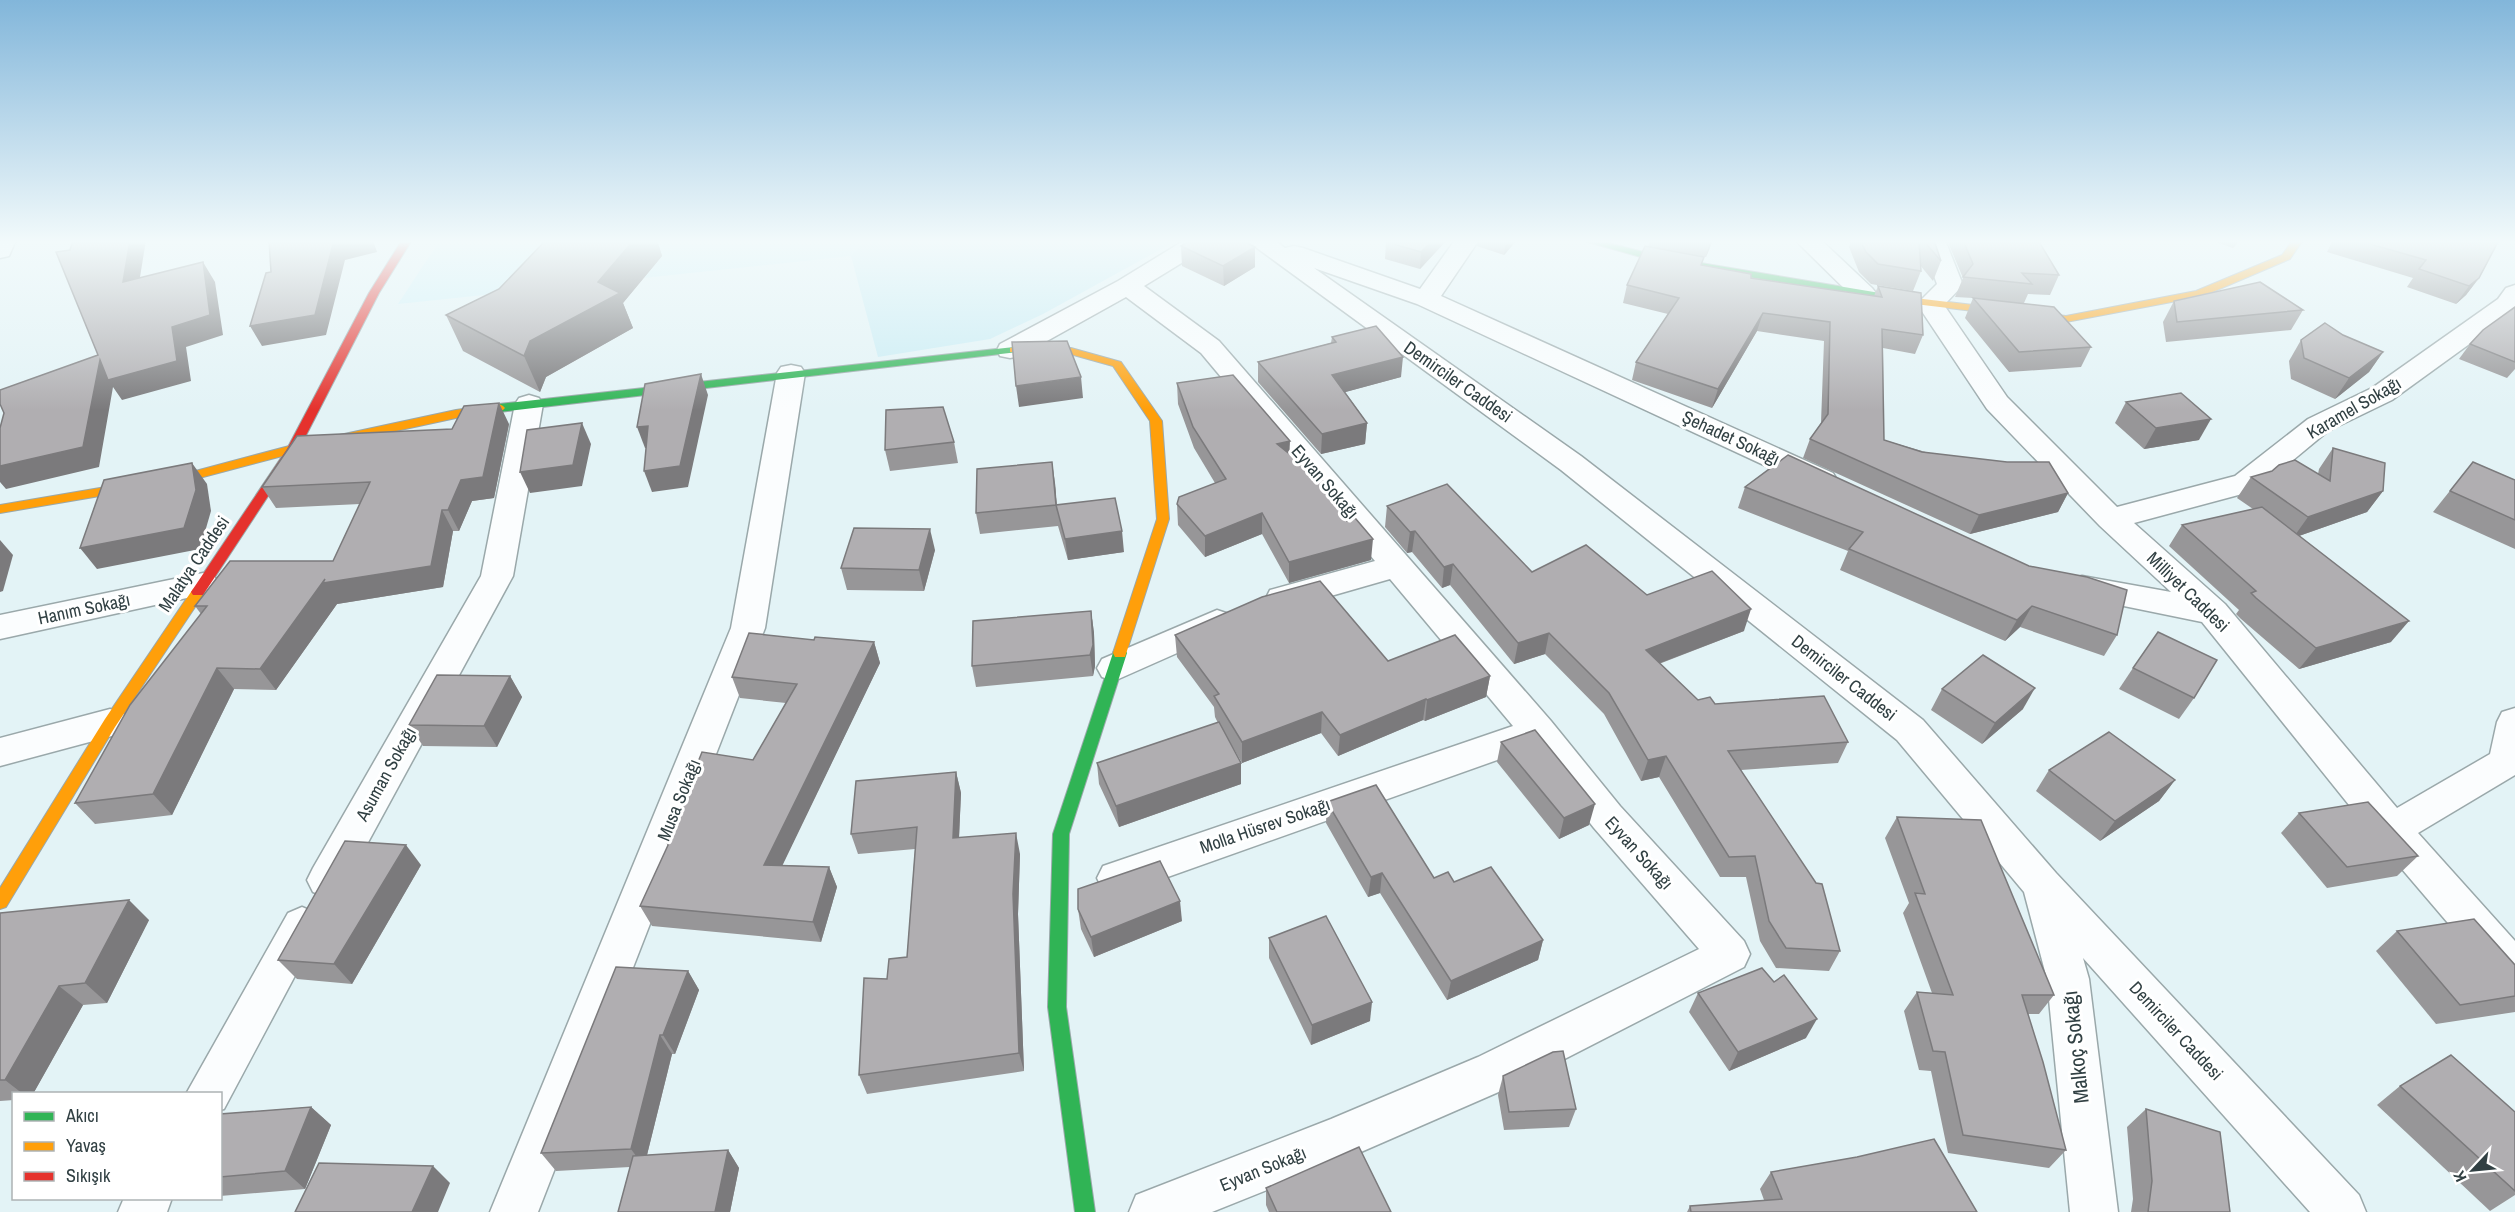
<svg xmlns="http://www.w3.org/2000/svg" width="2515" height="1212" font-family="'Archivo Narrow',sans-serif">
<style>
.built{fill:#d0f1f8}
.green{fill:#c9ecf4}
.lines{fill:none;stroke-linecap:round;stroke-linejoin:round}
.street-casing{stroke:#9aa8aa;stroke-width:3}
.fast-casing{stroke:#9aa8aa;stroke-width:2}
.slow-casing{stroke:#9aa8aa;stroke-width:2}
.jam-casing{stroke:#9aa8aa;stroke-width:2}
.street{fill:#fbfdfe;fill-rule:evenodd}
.fast{fill:#30b455;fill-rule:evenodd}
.slow{fill:#ff9f0a;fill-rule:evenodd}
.jam{fill:#e5322d;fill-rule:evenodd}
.wall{fill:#979698}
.shaded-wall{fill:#7b7a7c}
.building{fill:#b0aeb1;stroke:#7b7a7c;stroke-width:1.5}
.labels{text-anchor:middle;stroke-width:6;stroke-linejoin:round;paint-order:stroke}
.street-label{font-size:18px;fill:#314043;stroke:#fff}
.near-street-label{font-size:21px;fill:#314043;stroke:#fff}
</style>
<rect width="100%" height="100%" fill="#e3f3f6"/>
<path class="built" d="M440 240H865L851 256 398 304Z"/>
<path class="green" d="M865 240H1168L1174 242 1043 314 990 339 878 357 851 256Z"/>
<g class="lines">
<g class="street-casing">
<g id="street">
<path d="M0 240H16L9 256 0 258Z"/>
<path d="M1185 240H1214L1211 245 1144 286 1219 341 1551 721 1620 806 1744 941 1750 954 1744 967 1510 1087 1354 1155 1212 1212H1129L1136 1195 1331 1119 1478 1057 1699 949 1594 828 1531 748 1117 895 1103 890 1097 878 1103 866 1513 726 1390 579 1282 610 1270 606 1266 598 1270 590 1375 561 1201 353 1126 297 1020 356 1010 358 1000 356 997 350 1000 344 1118 281Z"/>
<path d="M1246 240H1274L1285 248 1294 246 1303 248 1420 289 1455 240H1479L1441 296 1833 473 1837 480 1833 487 1822 490 1811 487 1417 304 1314 268 1581 456 1923 720 2056 873 2359 1195 2366 1212H2310L2083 958 2089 979 2118 1212H2070L2047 979 2024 892 1897 740 1561 470Z"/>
<path d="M1795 240H1821L1872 288 1876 293 1872 298 1863 301 1854 298Z"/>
<path d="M1921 240H1945L1963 285 1944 305 2007 397 2117 507 2235 476 2308 419 2372 388 2498 299 2506 288 2515 285V311L2392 400 2328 431 2257 490 2134 523 2225 604 2397 808 2490 754 2497 722 2502 712 2515 708V775L2418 833 2515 941V990L2500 984 2378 841 2202 622 2070 595 2066 587 2070 579 2082 576 2171 592 2100 526 1987 409 1917 304 1937 284Z"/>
<path d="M791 365 801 367 805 373 765 628 538 1212H490L731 628 777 373 781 367Z"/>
<path d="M529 395 539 398 543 404 513 576 341 892 327 897 313 892 307 880 313 868 481 576 515 404 519 398Z"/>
<path d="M203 573 214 576 219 584 214 592 0 639V615Z"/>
<path d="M1217 610 1229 614 1234 622 1229 630 1114 681 1102 677 1097 668 1102 659Z"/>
<path d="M110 709 123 713 128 723 123 733 0 766V738Z"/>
<path d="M302 907 316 913 322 925 224 1109 220 1110V1094H186L288 913Z"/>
<path d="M124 1198H172L167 1212H118Z"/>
</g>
</g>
<g class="fast-casing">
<g id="fast">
<path d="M1581 240H1597L1659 256 1898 296 1903 299 1898 302 1658 262Z"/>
<path d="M1014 347 1018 348V352L499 412 493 408 499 404Z"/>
<path d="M1120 648 1125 649 1127 653 1069 834 1066 1007 1095 1212H1075L1048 1007 1053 834 1113 653 1115 649Z"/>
</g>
</g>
<g class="slow-casing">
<g id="slow">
<path d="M2293 240H2303L2290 259 2203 296 2066 322 1898 302 1893 299 1898 296 2066 316 2196 291 2282 255Z"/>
<path d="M1014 347 1071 348 1121 362 1162 421 1169 519 1125 657H1115L1113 653 1157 519 1150 421 1113 366 1070 354 1010 352V348Z"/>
<path d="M499 404 503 406 505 408 503 410 456 418 294 453 188 481 0 513V505L188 473 293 445 456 410Z"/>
<path d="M198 587 203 589 205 592 115 727 6 907 0 909V888L105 719 193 589Z"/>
</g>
</g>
<g class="jam-casing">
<path id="jam" d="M402 240H412L379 293 299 449 203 595H193L191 592 193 589 287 449 369 293Z"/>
</g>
<use href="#street" class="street"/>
<use href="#fast" class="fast"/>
<use href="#slow" class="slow"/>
<use href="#jam" class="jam"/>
</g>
<g class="wall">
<path d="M546 240H657L662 256 623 303 633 328 546 377 540 392 463 351 446 315 499 289Z"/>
<path d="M1447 240 1420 269 1385 259 1386 242Z"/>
<path d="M1478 240H1517L1504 255 1477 246Z"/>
<path d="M1650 240H1713L1706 257 1665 250 1702 266 1751 278 1874 296 1878 286 1923 335 1915 354 1883 348 1884 440 2068 493 2058 512 1970 534 1803 458 1810 439 1821 423 1824 341 1757 331 1712 408 1632 380 1636 362 1668 314 1623 303 1627 285 1648 247Z"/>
<path d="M1851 240H1934L1941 261 1933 281 1920 265 1921 271 1913 291 1871 284 1859 272 1849 247Z"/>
<path d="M1947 240H2038L2059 275 2050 295 2028 294 2024 303 2091 347 2081 367 2009 372 1965 318 1973 298 1955 297 1963 278Z"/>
<path d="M2210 240H2240L2233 248Z"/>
<path d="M2333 240H2499L2479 278 2466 295 2456 304 2407 287 2413 278 2327 252Z"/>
<path d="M1181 246 1255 267 1224 286 1182 266Z"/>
<path d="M2174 301 2303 310 2291 330 2166 342 2163 322Z"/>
<path d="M2515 307V369L2507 378 2459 359 2470 344Z"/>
<path d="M2343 335 2383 352 2369 372 2335 399 2291 379 2289 361 2301 340Z"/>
<path d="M1332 337 1401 377 1345 392 1367 423 1365 444 1321 454 1258 382V362L1331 343Z"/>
<path d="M1177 383 1290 455 1371 560 1289 583 1262 534 1205 557 1178 525 1177 504 1215 483 1194 448 1178 404Z"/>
<path d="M2126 402 2199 440 2144 449 2115 423Z"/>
<path d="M509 424 494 498 472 501 459 531H453L443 587 337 604 276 690 234 689 172 815 95 824 75 803 201 614 195 606 333 561 360 504 276 508 262 487 452 429Z"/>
<path d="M954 442 958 463 890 471 885 450Z"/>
<path d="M2333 448 2383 491 2367 512 2299 536 2391 642 2299 669 2241 619 2236 614 2239 610 2169 546 2182 525 2253 509 2237 498 2251 477 2318 474 2319 469Z"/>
<path d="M1788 455 2117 635 2104 656 2020 627 2005 641 1840 570 1848 551 1738 508 1745 487Z"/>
<path d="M2473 462 2515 480V549L2433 512Z"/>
<path d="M1055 483 1057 505 1124 552 1068 560 1058 526 980 534 976 513Z"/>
<path d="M1387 506 1532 572 1647 595 1744 631 1659 664 1698 700 1848 742 1838 763 1741 770 1840 951 1829 971 1776 968 1760 941 1746 877H1720L1659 777 1641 781 1604 714 1545 654 1514 664 1450 585 1442 588 1412 552 1407 553 1385 527Z"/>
<path d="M935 550 924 591 847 590 841 568Z"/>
<path d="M1091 611 1094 633 1095 666 1093 676 976 687 972 666Z"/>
<path d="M1175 635 1388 661 1490 676 1486 697 1425 721 1423 720 1338 756 1321 733 1242 763 1228 739 1241 763V784L1119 827 1099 784 1097 763 1218 723 1215 717 1214 707 1177 657Z"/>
<path d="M814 640 874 642 880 663 782 865 829 867 837 887 821 942 652 926 640 906 668 846 666 842 753 760 786 703 740 698 732 677Z"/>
<path d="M2133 668 2194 698 2179 719 2119 689Z"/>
<path d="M510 676 522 697 497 747 423 746 409 725Z"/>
<path d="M1942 689 2023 709 1982 744 1931 710Z"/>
<path d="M1501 742 1589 825 1559 839 1497 762Z"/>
<path d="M2049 770 2175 780 2159 801 2100 841 2036 791Z"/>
<path d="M956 772 961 793 959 838 1020 854 1018 914 1024 1071 867 1094 859 1075 887 979 907 957 915 849 858 854 851 834Z"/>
<path d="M1327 802 1434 878 1454 882 1543 940 1538 960 1447 1000 1380 893 1368 897 1326 823Z"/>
<path d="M2299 813 2418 856 2397 876 2327 888 2281 833Z"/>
<path d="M1897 817 2054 995 2039 1014H2028L2066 1150 2049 1168 1948 1153 1931 1071 1919 1070 1904 1011 1917 992 1932 993 1903 913 1909 903 1885 838Z"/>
<path d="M421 865 352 984 297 979 278 960Z"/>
<path d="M1078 909 1182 921 1094 957 1081 929Z"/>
<path d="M0 913 149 920 107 1003 83 1005 33 1094H14V1100L0 1101Z"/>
<path d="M2397 931 2515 965V1012L2436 1024 2376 951Z"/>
<path d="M1269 938 1370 1021 1311 1045 1269 958Z"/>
<path d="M688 971 699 990 675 1054H672L647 1155 728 1150 739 1168 730 1212H618L630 1167 556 1171 541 1153Z"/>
<path d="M1698 993 1806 1038 1729 1071 1689 1012Z"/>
<path d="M1503 1076 1576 1109 1569 1127 1504 1130 1498 1095Z"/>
<path d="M2400 1086 2515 1112V1195L2490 1211 2377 1105Z"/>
<path d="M311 1107 331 1125 305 1189 220 1196V1114Z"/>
<path d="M2146 1109 2230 1212H2131L2133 1199 2127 1127Z"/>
<path d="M1771 1172 1977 1212H1687L1690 1206 1764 1200 1760 1189Z"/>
<path d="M1266 1188 1391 1212H1269L1266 1205Z"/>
<path d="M172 1198H191L174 1200Z"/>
</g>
<g class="shaded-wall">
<path d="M130 240H146L136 302 123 282Z"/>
<path d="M334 240H373L377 252 345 260 326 335 262 346 250 326Z"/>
<path d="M634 240H657L662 256 623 303 633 328 546 377 540 392 524 356 530 341 598 282Z"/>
<path d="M1433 240H1447L1420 269 1421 252Z"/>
<path d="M1506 240H1517L1504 255Z"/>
<path d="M1710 240H1713L1706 257Z"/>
<path d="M2237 240H2240L2233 248Z"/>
<path d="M1255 247V267L1224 286 1223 266Z"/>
<path d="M203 262 215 282 223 335 186 347 191 381 122 400 113 387 99 467 6 489 0 482V466L100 360 172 327Z"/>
<path d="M2479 278 2466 295 2456 304 2469 286Z"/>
<path d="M1763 313 1757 331 1712 408 1718 389Z"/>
<path d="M2383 352 2369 372 2335 399 2349 378Z"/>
<path d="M1403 357 1401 377 1331 396 1332 375Z"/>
<path d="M701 374 708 395 688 487 652 492 644 471Z"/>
<path d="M1081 377 1083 398 1019 407 1016 386Z"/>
<path d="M499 403 509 424 494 498 472 501 459 531 448 510 461 480Z"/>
<path d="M2211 419 2199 440 2144 449 2156 428Z"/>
<path d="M582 423 591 444 582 486 530 493 520 472Z"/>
<path d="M1367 423 1365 444 1321 454 1322 434Z"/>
<path d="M648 426 656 447 645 448 637 427Z"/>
<path d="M1290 441 1289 462 1277 444Z"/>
<path d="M1052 462 1055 483 1057 512 1056 505Z"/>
<path d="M192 463 207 484 211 511 200 549 97 569 80 548Z"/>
<path d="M2383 491 2367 512 2293 538 2308 517Z"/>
<path d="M2068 493 2058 512 1970 534 1979 515Z"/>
<path d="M442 510 453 531 443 587 337 604 276 690 260 669 325 579Z"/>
<path d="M1262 513V534L1205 557V536Z"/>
<path d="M930 529 935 550 924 591 919 570Z"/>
<path d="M1122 531 1124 552 1068 560 1065 539Z"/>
<path d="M1415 531 1412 552 1407 553 1410 532Z"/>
<path d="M1373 539 1371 560 1289 583V562Z"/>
<path d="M0 540 13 555 3 591 0 592Z"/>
<path d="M1453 564 1450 585 1442 588 1444 567Z"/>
<path d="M2032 606 2020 627 2005 641 2017 620Z"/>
<path d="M1751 609 1744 631 1639 671 1646 650Z"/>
<path d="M1091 611 1094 633 1095 666 1093 676 1090 655Z"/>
<path d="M2409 621 2391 642 2299 669 2316 648Z"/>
<path d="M1549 633 1545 654 1514 664 1518 643Z"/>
<path d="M874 642 880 663 773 885 764 865Z"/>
<path d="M217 668 234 689 172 815 153 794Z"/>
<path d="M510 676 522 697 497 747 484 726Z"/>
<path d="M1490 676 1486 697 1425 721 1427 700Z"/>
<path d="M2035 688 2023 709 1982 744 1995 723Z"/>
<path d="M1426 699 1423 720 1338 756 1340 735Z"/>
<path d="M1322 712 1321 733 1242 763V742Z"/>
<path d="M1666 756 1659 777 1641 781 1648 760Z"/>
<path d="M1241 763V784L1119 827 1116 806Z"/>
<path d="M956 772 961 793 958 859 953 838Z"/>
<path d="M2175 780 2159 801 2100 841 2115 821Z"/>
<path d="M1595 804 1589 825 1559 839 1564 818Z"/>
<path d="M1016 833 1020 854 1018 914 1024 1071 1019 1053 1013 894Z"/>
<path d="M406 845 421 865 352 984 334 964Z"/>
<path d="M829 867 837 887 821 942 813 922Z"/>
<path d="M1382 873 1380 893 1368 897 1371 877Z"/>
<path d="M129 900 149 920 107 1003 85 983Z"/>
<path d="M1180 901 1182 921 1094 957 1091 937Z"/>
<path d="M1543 940 1538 960 1447 1000 1451 981Z"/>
<path d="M688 971 699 990 675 1054 663 1035Z"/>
<path d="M59 986 83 1005 33 1094H23L5 1080Z"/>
<path d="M1372 1002 1370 1021 1311 1045 1312 1025Z"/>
<path d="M1817 1019 1806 1038 1729 1071 1738 1052Z"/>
<path d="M660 1035 672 1054 644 1167 631 1149Z"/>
<path d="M311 1107 331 1125 305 1189 285 1171Z"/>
<path d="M728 1150 739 1168 730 1212H715Z"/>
<path d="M433 1166 450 1183 438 1212H412Z"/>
</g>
<g class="building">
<path d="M73 240H130L123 282 203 262 210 315 172 327 177 361 108 380 100 360 83 447 0 466V428L4 413 0 404V390L98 355 56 252 70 250Z"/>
<path d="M269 240H336H334L315 315 250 326 266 273 271 272Z"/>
<path d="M546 240H634L598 282 620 293 530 341 524 356 446 315 499 289Z"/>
<path d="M1191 240H1242L1255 247 1223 266 1181 246Z"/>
<path d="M1388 240H1433L1421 252 1386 242Z"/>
<path d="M1860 240H1919L1921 271 1878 264 1866 252Z"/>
<path d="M1923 240H1934L1941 261Z"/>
<path d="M1963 240H2038L2059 275 2022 273 2032 284 1963 277 1973 264Z"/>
<path d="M2356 240H2499L2479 278 2469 286 2419 269 2426 260Z"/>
<path d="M1645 246 1704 257 1701 265 1751 274V278L1882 297 1878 286 1921 293 1923 335 1882 329 1884 440 1922 452 2007 462H2049L2068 493 1979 515 1810 439 1828 414 1830 322 1763 313 1718 389 1636 362 1679 298 1627 285Z"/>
<path d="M2260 282 2303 310 2177 322 2174 301Z"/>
<path d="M1973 298 2054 307 2091 347 2019 352Z"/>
<path d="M2515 307V362L2470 344 2483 330Z"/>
<path d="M2325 323 2343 335 2383 352 2349 378 2304 358 2301 340Z"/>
<path d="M1376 326 1403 357 1332 375 1367 423 1322 434 1258 362 1336 342 1332 337Z"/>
<path d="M1067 341 1081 377 1016 386 1012 342Z"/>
<path d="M701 374 680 466 644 471 648 426 637 427 645 384Z"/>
<path d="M1233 375 1290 441 1277 444 1323 481 1347 521 1355 518 1373 539 1289 562 1262 513 1205 536 1177 504 1179 497 1226 479 1193 427 1177 383Z"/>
<path d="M2181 393 2211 419 2156 428 2126 402Z"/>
<path d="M499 403 483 477 461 480 448 510H442L431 566 323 583 325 579 260 669 217 668 153 794 75 803 130 705 207 606H195L230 561H333L370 482 262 487 297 436 452 429 464 406Z"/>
<path d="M943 407 954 442 885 450 886 410Z"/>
<path d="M582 423 573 465 520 472 527 430Z"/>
<path d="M2333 448 2385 463 2383 491 2308 517 2251 477 2272 471 2279 465 2295 460 2330 481Z"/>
<path d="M1788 455 2029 566 2087 577 2127 590 2117 635 2032 606 2017 620 1849 549 1863 532 1745 487Z"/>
<path d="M1052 462 1056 505 976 513 977 469Z"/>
<path d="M2473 462 2515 480V520L2450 491Z"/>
<path d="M192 463 196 490 184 528 80 548 104 480Z"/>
<path d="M1447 484 1532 572 1586 545 1647 595 1712 571 1751 609 1646 650 1698 700 1710 697 1715 704 1824 696 1848 742 1728 751 1816 883 1822 884 1840 951 1786 948 1769 921 1755 856 1729 857 1666 756 1648 760 1609 693 1549 633 1518 643 1453 564 1444 567 1415 531 1410 532 1387 506Z"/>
<path d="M1115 498 1122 531 1065 539 1056 505Z"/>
<path d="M2262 507 2409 621 2316 648 2256 598 2251 593 2256 591 2182 525Z"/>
<path d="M854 528 930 529 919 570 841 568Z"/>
<path d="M1320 581 1388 661 1455 635 1490 676 1427 700 1426 699 1340 735 1322 712 1242 742 1214 696 1219 694 1175 635 1262 597Z"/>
<path d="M1091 611 1093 645 1090 655 972 666 973 621Z"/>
<path d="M2158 632 2217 660 2194 698 2133 668Z"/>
<path d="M749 633 814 640 815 637 874 642 764 865 829 867 813 922 640 906 669 843 666 842 702 752 753 760 797 684 732 677Z"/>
<path d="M1983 655 2035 688 1995 723 1942 689Z"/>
<path d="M437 675 510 676 484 726 409 725Z"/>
<path d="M1219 722 1241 763 1116 806 1097 763Z"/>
<path d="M1535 730 1595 804 1564 818 1501 742Z"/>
<path d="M2109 732 2175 780 2115 821 2049 770Z"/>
<path d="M956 772 953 838 1016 833 1013 894 1019 1053 859 1075 864 978 887 979 889 959 907 957 917 827 851 834 856 781Z"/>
<path d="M1376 785 1434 878 1448 872 1454 882 1491 867 1543 940 1451 981 1382 873 1371 877 1327 802Z"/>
<path d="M2368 802 2418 856 2347 867 2299 813Z"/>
<path d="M1897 817 1981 820 2054 995H2022L2043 1062 2066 1150 1963 1135 1945 1052 1933 1051 1917 992 1953 995 1915 893 1925 894Z"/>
<path d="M345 841 406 845 334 964 278 960Z"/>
<path d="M1160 861 1180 901 1091 937 1078 909V889Z"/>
<path d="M129 900 85 983 59 986 5 1080H0V913Z"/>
<path d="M1326 916 1372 1002 1312 1025 1269 938Z"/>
<path d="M2474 919 2515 965V996L2460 1005 2397 931Z"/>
<path d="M616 967 688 971 663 1035H660L631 1149 541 1153Z"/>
<path d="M1762 968 1774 982 1784 975 1817 1019 1738 1052 1698 993Z"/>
<path d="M1563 1051 1576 1109 1509 1112 1503 1076 1553 1052Z"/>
<path d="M2451 1055 2515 1112V1191L2400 1086Z"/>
<path d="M311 1107 285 1171 220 1177V1114Z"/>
<path d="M2146 1109 2220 1132 2230 1212H2148L2152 1181Z"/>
<path d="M1934 1139 1977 1212H1691L1690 1206 1782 1199 1771 1172 1857 1157Z"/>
<path d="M1359 1147 1391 1212H1277L1266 1188Z"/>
<path d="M728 1150 715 1212H618L633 1156Z"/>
<path d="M319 1163 433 1166 412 1212H295Z"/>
</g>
<linearGradient id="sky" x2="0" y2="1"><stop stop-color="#82b6da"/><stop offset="0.59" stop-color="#f2fafb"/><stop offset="1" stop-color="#f2fafb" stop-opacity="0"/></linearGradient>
<rect width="2515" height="410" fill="url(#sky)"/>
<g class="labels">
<g class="street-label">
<text transform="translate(1458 382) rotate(35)" y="6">Demirciler Caddesi</text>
<text transform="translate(2354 408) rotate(-30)" y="6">Karamel Sokağı</text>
<text transform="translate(1731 438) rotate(25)" y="6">Şehadet Sokağı</text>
<text transform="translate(1325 482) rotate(49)" y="6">Eyvan Sokağı</text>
<text transform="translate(194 564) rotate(-56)" y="6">Malatya Caddesi</text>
<text transform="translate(2188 592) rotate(44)" y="6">Milliyet Caddesi</text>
<text transform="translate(84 609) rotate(-12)" y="6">Hanım Sokağı</text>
<text transform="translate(1844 678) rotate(38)" y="6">Demirciler Caddesi</text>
<text transform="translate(386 774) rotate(-61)" y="6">Asuman Sokağı</text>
<text transform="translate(679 800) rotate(-68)" y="6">Musa Sokağı</text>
<text transform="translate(1265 826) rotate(-19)" y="6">Molla Hüsrev Sokağı</text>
<text transform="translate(1639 853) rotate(48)" y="6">Eyvan Sokağı</text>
<text transform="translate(2176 1031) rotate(47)" y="6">Demirciler Caddesi</text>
<text transform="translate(1263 1169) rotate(-22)" y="6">Eyvan Sokağı</text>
</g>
<g class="near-street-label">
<text transform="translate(2076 1047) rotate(-96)" y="7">Malkoç Sokağı</text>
</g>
</g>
<rect x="12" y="1092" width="210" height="108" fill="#ffffff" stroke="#adb3b4" stroke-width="1.5"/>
<rect x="24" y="1112" width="30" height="9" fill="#30b455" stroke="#adb3b4" stroke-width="1.5"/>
<text x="66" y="1122" font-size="18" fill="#314043">Akıcı</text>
<rect x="24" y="1142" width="30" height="9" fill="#ff9f0a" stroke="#adb3b4" stroke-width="1.5"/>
<text x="66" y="1152" font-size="18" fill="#314043">Yavaş</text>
<rect x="24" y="1172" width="30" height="9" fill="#e5322d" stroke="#adb3b4" stroke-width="1.5"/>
<text x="66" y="1182" font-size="18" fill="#314043">Sıkışık</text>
<g transform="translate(2473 1170) rotate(244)" stroke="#ffffff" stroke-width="4.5" paint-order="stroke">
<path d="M0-4.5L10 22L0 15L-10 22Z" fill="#314043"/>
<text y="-9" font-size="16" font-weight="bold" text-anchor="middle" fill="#314043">K</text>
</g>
</svg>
